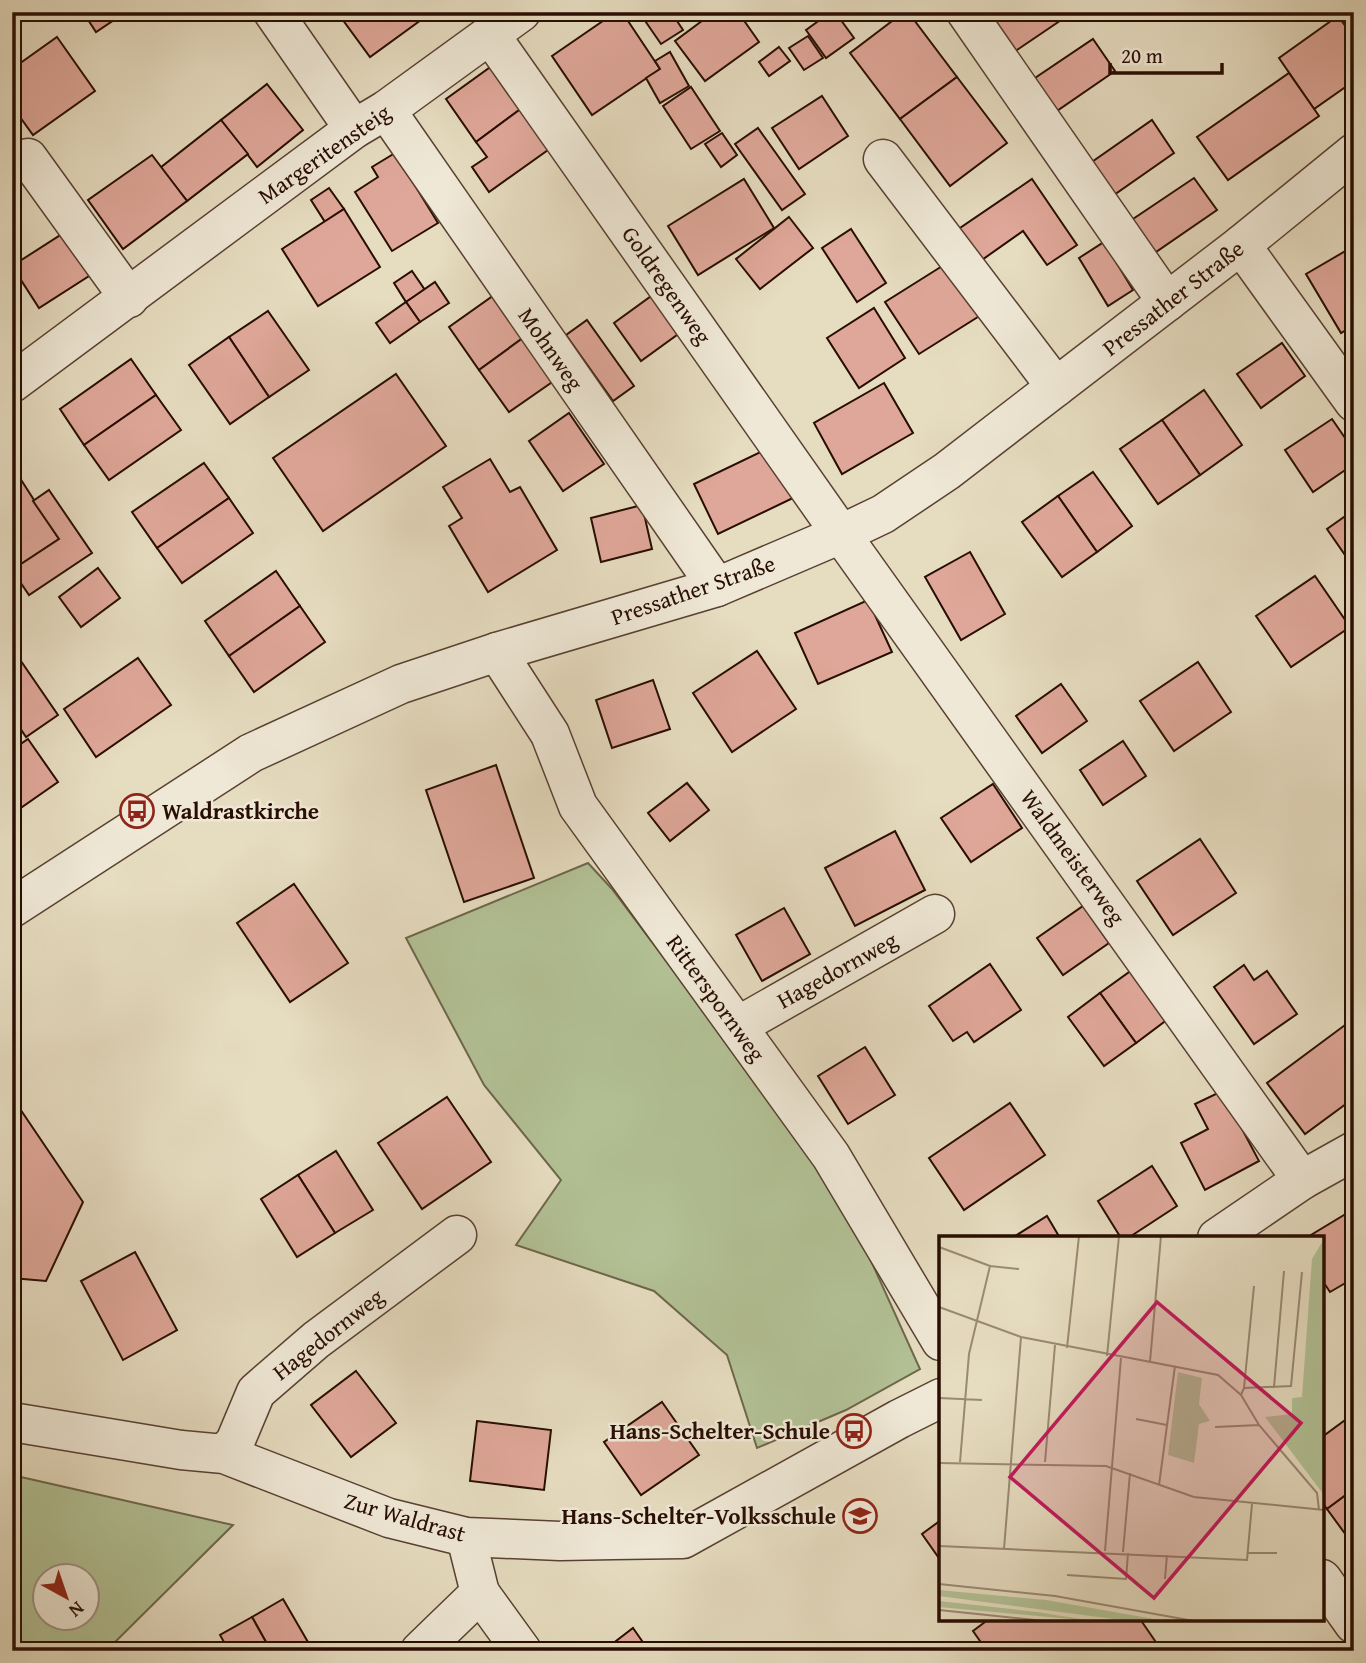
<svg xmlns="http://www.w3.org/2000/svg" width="1366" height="1663" font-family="'Gentium Book Plus',serif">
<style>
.green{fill:#b2c195;stroke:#6d674c;stroke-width:2;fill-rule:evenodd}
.building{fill:#dfa799;stroke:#280d02;stroke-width:2}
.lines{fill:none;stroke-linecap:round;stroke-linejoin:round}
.minor-casing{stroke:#584132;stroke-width:41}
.minor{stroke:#efe8d6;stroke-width:38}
.labels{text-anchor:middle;stroke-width:5;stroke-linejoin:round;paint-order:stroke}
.street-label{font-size:23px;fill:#280d02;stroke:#efe8d6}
.poi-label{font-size:23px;font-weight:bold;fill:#280d02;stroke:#efe8d6;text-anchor:end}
.inset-road{fill:none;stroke:#9a8974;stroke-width:2}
.view{fill:#c2185b;fill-opacity:0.15;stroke:#c2185b;stroke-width:3.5}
.inset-edge{fill:none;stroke:#280d02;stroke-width:3.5}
</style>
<rect width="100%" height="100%" fill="#e6dcc0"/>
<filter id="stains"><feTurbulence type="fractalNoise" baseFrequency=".00286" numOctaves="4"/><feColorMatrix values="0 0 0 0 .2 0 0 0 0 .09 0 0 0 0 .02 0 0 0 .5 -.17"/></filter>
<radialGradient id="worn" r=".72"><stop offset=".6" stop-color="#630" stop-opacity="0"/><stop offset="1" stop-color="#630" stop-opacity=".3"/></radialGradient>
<g class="green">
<path d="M588 863 612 889 792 1128 863 1243 920 1369 846 1410 757 1448 727 1355 654 1291 516 1245 561 1180 484 1085 406 938Z"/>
<path d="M12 1475 233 1525 106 1651H12ZM46 1576H88V1618H46Z"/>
</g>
<g class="building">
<path d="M83 12H126L96 32Z"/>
<path d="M337 12H432L370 57Z"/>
<path d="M616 12H622L660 69 592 115 552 56Z"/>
<path d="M639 12H671L683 30 661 44Z"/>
<path d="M714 12H738L759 42 705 81 675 41Z"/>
<path d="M831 12H835L854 38 826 58 806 30Z"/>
<path d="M904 12H908L957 77 900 119 850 53Z"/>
<path d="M1003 12H1073L1011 54 989 22Z"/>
<path d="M1338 16 1354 38V81L1314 109 1279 58Z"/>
<path d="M808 36 823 58 804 70 789 48Z"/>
<path d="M57 37 95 91 33 135 12 106V69Z"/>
<path d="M1093 39 1115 71 1051 115 1029 82Z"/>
<path d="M779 47 790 61 769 76 759 62Z"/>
<path d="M670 52 689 86 660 103 646 78 660 69 655 61Z"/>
<path d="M496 63 526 105 476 142 446 99Z"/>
<path d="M1289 73 1319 116 1228 180 1197 137Z"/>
<path d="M957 77 1007 143 950 186 900 119Z"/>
<path d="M267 84 303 130 257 167 221 120Z"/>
<path d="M691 87 720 131 691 149 663 106Z"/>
<path d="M822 96 848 136 799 169 772 128Z"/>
<path d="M526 105 555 145 489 192 472 167 487 157 476 142Z"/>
<path d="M221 120 248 154 187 201 160 168Z"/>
<path d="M1152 120 1174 153 1111 197 1089 164Z"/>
<path d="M758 128 805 194 782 210 735 144Z"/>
<path d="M722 133 737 155 721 167 705 144Z"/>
<path d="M395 153 438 223 392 251 355 192 378 177 372 167Z"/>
<path d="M152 155 187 201 123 249 88 200Z"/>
<path d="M1194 178 1217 210 1153 254 1130 221Z"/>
<path d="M744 179 774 228 698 275 668 226Z"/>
<path d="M1032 179 1077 245 1047 265 1023 231 979 262 957 230Z"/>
<path d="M329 188 344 209 325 222 311 200Z"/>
<path d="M344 209 380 267 318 306 282 249Z"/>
<path d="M789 217 813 248 760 289 736 259Z"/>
<path d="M73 227 100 269 39 308 12 266Z"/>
<path d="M851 229 886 283 857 302 822 248Z"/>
<path d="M1104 242 1133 290 1108 306 1079 258Z"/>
<path d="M1354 246V325L1341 333 1306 274Z"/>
<path d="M947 263 981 315 919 354 885 302Z"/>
<path d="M412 271 425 290 406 302 394 283Z"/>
<path d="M435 282 449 303 420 322 406 302Z"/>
<path d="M497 293 527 335 479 370 449 327Z"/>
<path d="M654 294 681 332 641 361 614 323Z"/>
<path d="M406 302 420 322 390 343 376 323Z"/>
<path d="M874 308 905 358 859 388 827 338Z"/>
<path d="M268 311 309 370 269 397 229 337Z"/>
<path d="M587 320 634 386 613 401 566 335Z"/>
<path d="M527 335 558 378 509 412 479 370Z"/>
<path d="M229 337 269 397 230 424 189 365Z"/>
<path d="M1282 343 1305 376 1261 408 1237 374Z"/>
<path d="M131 359 156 395 84 445 60 409Z"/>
<path d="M396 374 446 446 323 531 273 458Z"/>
<path d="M884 383 913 433 842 474 814 423Z"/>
<path d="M1204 390 1242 445 1200 475 1162 420Z"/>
<path d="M156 395 181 430 109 480 84 445Z"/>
<path d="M569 413 604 464 563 491 529 441Z"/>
<path d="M1332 419 1354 451V464L1313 492 1285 450Z"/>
<path d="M1162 420 1200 475 1158 504 1120 449Z"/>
<path d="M769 448 793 498 718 534 694 484Z"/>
<path d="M490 459 510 492 520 487 557 550 488 592 449 526 462 518 443 487Z"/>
<path d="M204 463 229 498 157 548 132 512Z"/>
<path d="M1093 472 1132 526 1097 552 1058 496Z"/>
<path d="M18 475 59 539 12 570V479Z"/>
<path d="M49 490 92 553 29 595 12 570 59 539 33 501Z"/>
<path d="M1058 496 1097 552 1062 577 1022 522Z"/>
<path d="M229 498 253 533 182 583 157 548Z"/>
<path d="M642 505 652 549 601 562 591 518Z"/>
<path d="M1354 510V568L1327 529Z"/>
<path d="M970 552 1005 614 961 640 925 577Z"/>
<path d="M98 568 120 598 81 627 59 597Z"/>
<path d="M276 571 300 606 229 656 205 621Z"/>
<path d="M1315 576 1350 627 1291 667 1256 616Z"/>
<path d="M868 600 892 652 818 684 795 633Z"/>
<path d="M300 606 325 642 254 692 229 656Z"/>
<path d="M12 648 58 715 26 737 12 716Z"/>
<path d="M757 651 796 709 732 752 693 693Z"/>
<path d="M138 658 171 705 96 757 64 709Z"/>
<path d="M1198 662 1231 712 1174 751 1140 701Z"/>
<path d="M653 680 670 729 612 748 596 700Z"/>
<path d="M1061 684 1087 721 1042 753 1016 716Z"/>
<path d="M28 739 58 782 12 814V750Z"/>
<path d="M1123 741 1146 776 1103 805 1080 770Z"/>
<path d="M496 765 534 878 464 902 426 790Z"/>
<path d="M687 783 709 810 670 841 648 813Z"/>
<path d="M993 784 1022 828 971 862 941 818Z"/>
<path d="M895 831 925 890 855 926 825 868Z"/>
<path d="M1200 839 1236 893 1173 935 1137 881Z"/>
<path d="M294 884 348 963 290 1002 237 923Z"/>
<path d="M1083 906 1109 943 1063 975 1037 938Z"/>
<path d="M784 908 810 954 762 981 736 935Z"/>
<path d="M990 964 1021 1010 974 1042 967 1032 953 1041 929 1006Z"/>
<path d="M1244 965 1254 980 1267 971 1297 1014 1254 1044 1214 987Z"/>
<path d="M1132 970 1168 1019 1136 1043 1100 993Z"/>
<path d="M1100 993 1136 1043 1104 1066 1068 1017Z"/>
<path d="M1345 1025 1354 1036V1098L1305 1134 1267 1083Z"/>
<path d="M865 1047 895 1095 848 1124 818 1076Z"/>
<path d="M1222 1091 1259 1161 1205 1190 1181 1143 1208 1129 1195 1104Z"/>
<path d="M12 1097 83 1202 46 1281 12 1278Z"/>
<path d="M447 1097 491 1162 422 1209 378 1143Z"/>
<path d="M1010 1103 1045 1155 964 1210 929 1158Z"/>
<path d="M336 1151 373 1210 335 1233 298 1175Z"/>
<path d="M1152 1166 1177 1206 1128 1238H1121L1098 1201Z"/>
<path d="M298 1175 335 1233 297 1257 261 1199Z"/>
<path d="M1354 1209V1278L1330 1292 1322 1280V1238H1306Z"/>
<path d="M1047 1216 1060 1238H1012Z"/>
<path d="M135 1252 177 1330 123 1360 81 1281Z"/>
<path d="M356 1371 396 1423 351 1457 311 1405Z"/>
<path d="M662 1402 699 1455 641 1495 604 1442Z"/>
<path d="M1348 1418 1354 1426V1489L1327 1509 1322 1502V1437Z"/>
<path d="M477 1421 551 1430 544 1490 470 1481Z"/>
<path d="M1354 1489V1546L1327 1509Z"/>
<path d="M941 1520V1561L922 1534Z"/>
<path d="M283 1599 312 1649 309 1651H271L252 1617Z"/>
<path d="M252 1617 271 1651H229L220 1635Z"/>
<path d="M989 1619H1140L1162 1651H987L973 1631Z"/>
<path d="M633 1628 649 1651H603Z"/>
</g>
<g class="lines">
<g class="minor-casing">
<g id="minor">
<path d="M273 12 354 129"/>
<path d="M966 12 1167 302"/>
<path d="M491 36 841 534 1302 1180"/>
<path d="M386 110 717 587"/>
<path d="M28 158 129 298"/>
<path d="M883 159 1056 387"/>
<path d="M1241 245 1354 402"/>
<path d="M12 383 354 129 386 110 521 12"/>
<path d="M497 652 550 734 578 806 831 1156 941 1341"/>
<path d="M12 908 251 753 401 684 497 652 717 587 841 534 883 514 947 471 1056 387 1241 245 1354 153"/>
<path d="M738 1026 935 914"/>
<path d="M1217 1238 1302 1180 1354 1151"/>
<path d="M12 1422 181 1450 224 1454 389 1518 466 1537 560 1541 613 1540 683 1539 899 1419 941 1398"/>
<path d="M224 1454 235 1442 256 1392 316 1340 457 1235"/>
<path d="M1322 1579 1354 1624"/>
<path d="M480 1593 522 1651"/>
<path d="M420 1651 480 1593 466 1537"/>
</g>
</g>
<use href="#minor" class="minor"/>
</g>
<defs>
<g id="bus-ring" transform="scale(1.75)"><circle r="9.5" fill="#efe8d6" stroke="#8f2418" stroke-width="1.5"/><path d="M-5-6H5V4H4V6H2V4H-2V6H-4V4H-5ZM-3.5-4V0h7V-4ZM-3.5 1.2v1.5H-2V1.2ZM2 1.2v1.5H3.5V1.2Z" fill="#8f2418"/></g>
<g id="school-ring" transform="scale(1.75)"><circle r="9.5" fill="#efe8d6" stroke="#8f2418" stroke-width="1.5"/><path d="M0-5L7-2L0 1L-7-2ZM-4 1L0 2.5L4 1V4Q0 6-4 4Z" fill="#8f2418"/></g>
</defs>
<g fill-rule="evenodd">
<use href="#bus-ring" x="137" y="811"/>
<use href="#bus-ring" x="854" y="1431"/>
<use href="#school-ring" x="860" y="1516"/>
</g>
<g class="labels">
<g class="street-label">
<text transform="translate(324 154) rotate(-35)" y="8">Margeritensteig</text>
<text transform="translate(667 285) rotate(55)" y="8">Goldregenweg</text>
<text transform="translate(1173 298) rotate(-38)" y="8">Pressather Straße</text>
<text transform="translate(551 349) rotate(55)" y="8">Mohnweg</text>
<text transform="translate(693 590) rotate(-19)" y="8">Pressather Straße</text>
<text transform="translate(1073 857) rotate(54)" y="8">Waldmeisterweg</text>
<text transform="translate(837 970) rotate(-29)" y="8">Hagedornweg</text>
<text transform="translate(716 998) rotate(54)" y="8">Ritterspornweg</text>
<text transform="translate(328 1334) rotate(-38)" y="8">Hagedornweg</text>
<text transform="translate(405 1517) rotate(16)" y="8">Zur Waldrast</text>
</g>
<g class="poi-label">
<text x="162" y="819" text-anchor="start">Waldrastkirche</text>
<text x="830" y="1439">Hans-Schelter-Schule</text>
<text x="836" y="1524">Hans-Schelter-Volksschule</text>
</g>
</g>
<g transform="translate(939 1236)">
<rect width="385" height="385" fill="#e6dcc0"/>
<path d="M385 3V259L326 181 353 178V162L363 161 373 23ZM239 136 263 142 260 168 271 185 260 188 255 227 229 219ZM0 354 107 364 226 385H190L0 360ZM0 365 98 376 154 385 0 371Z" fill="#b2c195"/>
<path class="inset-road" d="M0 11 51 30 30 118 21 226M51 30 80 33M0 71 82 101 279 139 302 159 320 189 378 257 380 274M128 112 140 0M168 120 180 0M211 126 222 0M335 151 345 35M305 152 315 50M302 159 305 152 352 150 363 36M0 162 43 164M197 183 228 189M276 191 320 189M106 226 116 109M0 227 167 230 255 261 385 274M220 249 236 130M0 310 308 324 313 268M65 313 82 101M166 315 182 122M184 316 191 237M308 317H338M128 339 187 343 189 317M226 343 228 319M0 348 116 360 255 385M0 374 106 385"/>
<path class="view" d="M218 66 362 187 215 362 71 241Z"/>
<rect width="385" height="385" class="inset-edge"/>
</g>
<rect width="1366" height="1663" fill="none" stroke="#e6dcc0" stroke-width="42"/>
<rect x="14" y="14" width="1338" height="1635" fill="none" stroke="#280d02" stroke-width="3.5"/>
<rect x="21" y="21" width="1324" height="1621" fill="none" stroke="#280d02" stroke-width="2"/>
<g transform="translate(66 1597) rotate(140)"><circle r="33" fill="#efe8d6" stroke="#9f9081" stroke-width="2"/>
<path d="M0-5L12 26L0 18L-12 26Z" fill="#8f2418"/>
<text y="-10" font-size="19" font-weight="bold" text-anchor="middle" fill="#280d02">N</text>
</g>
<path d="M1110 63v10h112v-10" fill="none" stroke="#280d02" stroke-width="3.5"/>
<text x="1121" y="63" font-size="21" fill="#280d02" stroke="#efe8d6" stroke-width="5" paint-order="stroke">20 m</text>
<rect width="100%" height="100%" filter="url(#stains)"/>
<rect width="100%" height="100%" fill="url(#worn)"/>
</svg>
